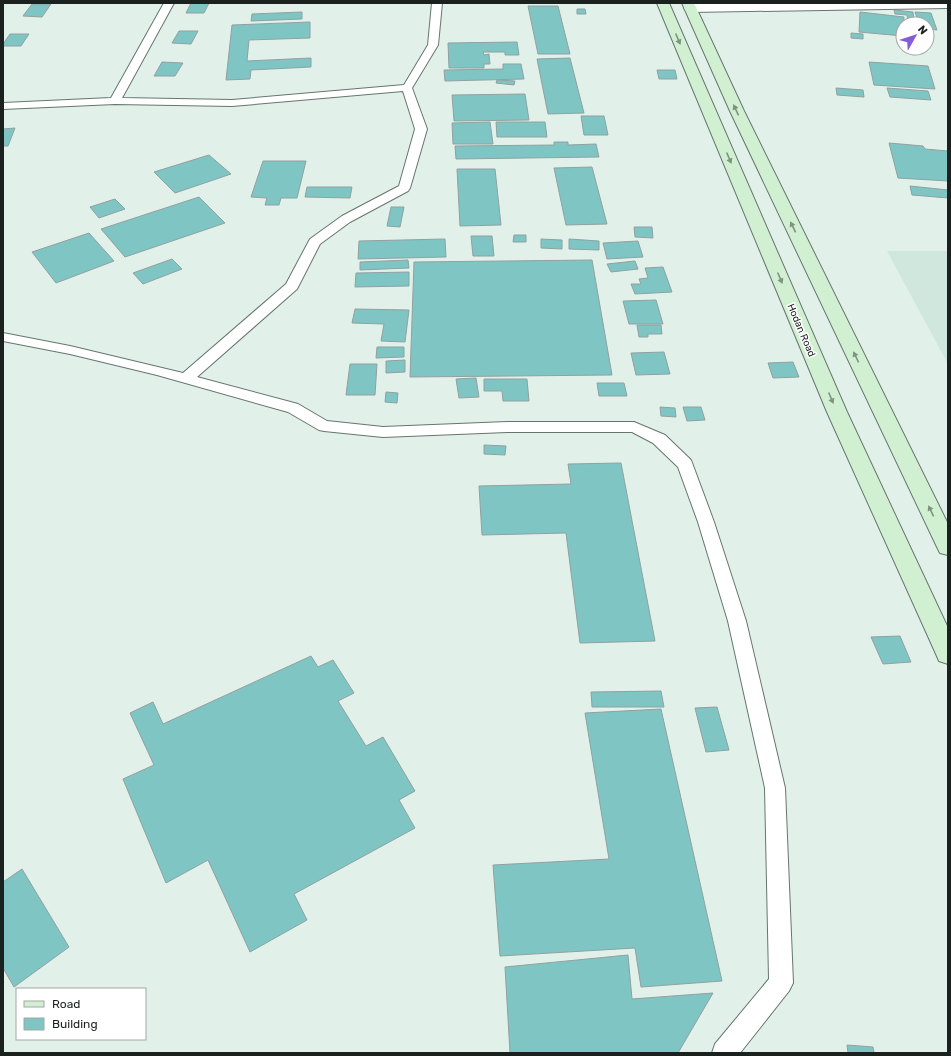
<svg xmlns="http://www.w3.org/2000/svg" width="951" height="1056" font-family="Rubik,sans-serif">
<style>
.built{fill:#cfe7dd}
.building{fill:#7fc5c4;stroke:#90a1a0}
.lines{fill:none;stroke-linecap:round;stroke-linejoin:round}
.service-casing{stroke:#67756f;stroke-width:2}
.minor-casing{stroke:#67756f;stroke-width:2}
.secondary-casing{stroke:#67756f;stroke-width:2}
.service{fill:#fff;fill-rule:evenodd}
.minor{fill:#fff;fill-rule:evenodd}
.secondary{fill:#d1f0d2;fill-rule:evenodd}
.oneway{fill:#7f9381}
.labels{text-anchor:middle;stroke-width:3;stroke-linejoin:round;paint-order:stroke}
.street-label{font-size:10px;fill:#1b211f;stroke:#fff}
</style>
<rect width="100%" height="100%" fill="#e1f1ea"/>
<path class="built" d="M887 251H948V364Z"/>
<g class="building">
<path d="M191 3H209L204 13H186Z"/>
<path d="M32 4H51L42 17 23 16Z"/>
<path d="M528 6H558L570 54H538Z"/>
<path d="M577 9H585L586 14H577Z"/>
<path d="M894 10 913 12 914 21H908L907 15 895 14Z"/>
<path d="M302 12V19L251 21 252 14Z"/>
<path d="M860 12 904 17 903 36 859 32Z"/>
<path d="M915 12 931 13 937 30 927 29V24H919Z"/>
<path d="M310 22V38L249 40 247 61 311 58V67L251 70 250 79 226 80 232 25Z"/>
<path d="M179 31H198L191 44 172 43Z"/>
<path d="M851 33 863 34V39L851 38Z"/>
<path d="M10 34H29L21 46H3V44Z"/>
<path d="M517 42 519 55H505V52H483L484 55 489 54 490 64H484V68H449L448 43Z"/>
<path d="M570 58 584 113 548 114 537 59Z"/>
<path d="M162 62 183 63 175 76H154Z"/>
<path d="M869 62 928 66 935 89 874 85Z"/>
<path d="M503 64H521L524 79 445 81 444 70 503 69Z"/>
<path d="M657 70H675L677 79H659Z"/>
<path d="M497 80 515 81 514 85 496 83Z"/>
<path d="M836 88 863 90 864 97 837 95Z"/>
<path d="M887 88 928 91 931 100 890 97Z"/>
<path d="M525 94 529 120 454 121 452 95Z"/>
<path d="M581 116H604L608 135H584Z"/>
<path d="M490 122 493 144H453L452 123Z"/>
<path d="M496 122H545L547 137H497Z"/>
<path d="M15 128 8 146H3V129Z"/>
<path d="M554 142H568V145L596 144 599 157 456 159 455 146 554 145Z"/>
<path d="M889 143 923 146 925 149 948 151V181L898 178Z"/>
<path d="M209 155 231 174 175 193 154 172Z"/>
<path d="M263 161H306L297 198H281L279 205H265L267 198 251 197Z"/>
<path d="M592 167 607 224 566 225 554 168Z"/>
<path d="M457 169H495L501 225 460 226Z"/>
<path d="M910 186 948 190V198L912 195Z"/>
<path d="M307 187H352L350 198 305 197Z"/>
<path d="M199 197 225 223 125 257 101 229Z"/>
<path d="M115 199 125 209 99 218 90 207Z"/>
<path d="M391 207H404L400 227 387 226Z"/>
<path d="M634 227H652L653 238 635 237Z"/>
<path d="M89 233 114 261 56 283 32 252Z"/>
<path d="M514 235H526V242H513Z"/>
<path d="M471 236H492L494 256H473Z"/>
<path d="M445 239 446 257 358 259 359 241Z"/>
<path d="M541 239 562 240V249L541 248Z"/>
<path d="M569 239 599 241V250L569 249Z"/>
<path d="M638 241 643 257 607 259 603 243Z"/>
<path d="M172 259 182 269 143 284 133 273Z"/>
<path d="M408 260 409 268 360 270V262Z"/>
<path d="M592 260 612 375 410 377 414 262Z"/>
<path d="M635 261 638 269 611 272 607 264Z"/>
<path d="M663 267 672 292 635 294 631 284H641L639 279 648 278 645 268Z"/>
<path d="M409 272V286L355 287 356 273Z"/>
<path d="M656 300 663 324H629L623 301Z"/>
<path d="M355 309 409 310 405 342 381 341 384 324 352 323Z"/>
<path d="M637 325H661L662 334H648V337H639Z"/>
<path d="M377 347H404V357L376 358Z"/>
<path d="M664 352 670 374 636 375 631 353Z"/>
<path d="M405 360V372L386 373V361Z"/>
<path d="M793 362 799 377 773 378 768 363Z"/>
<path d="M350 364H377L375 395H346Z"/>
<path d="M476 378 479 397 459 398 456 379Z"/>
<path d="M484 379H527L529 401H503L502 391H484Z"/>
<path d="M597 383H624L627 396H599Z"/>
<path d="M386 392 398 393 397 403 385 402Z"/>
<path d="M660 407 675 408 676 417 661 416Z"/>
<path d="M683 407H701L705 420 687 421Z"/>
<path d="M484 445 506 446 505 455 484 454Z"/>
<path d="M621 463 655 641 580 643 566 533 482 535 479 486 571 484 568 464Z"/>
<path d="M900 636 911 662 883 664 871 637Z"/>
<path d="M311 656 318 667 333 660 354 693 338 701 366 746 383 737 415 791 399 800 415 828 294 894 307 920 250 952 208 860 166 883 123 779 154 765 130 713 153 702 163 724Z"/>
<path d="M661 691 664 707H592L591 692Z"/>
<path d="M717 707 729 750 706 752 695 708Z"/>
<path d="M661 709 722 981 641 987 635 948 500 956 493 865 609 859 585 713Z"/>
<path d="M22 869 69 947 14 987 3 968V882Z"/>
<path d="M628 955 632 999 713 993 678 1053H510L505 967Z"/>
<path d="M847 1045 873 1047 874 1053H848Z"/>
</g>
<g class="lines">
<g class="service-casing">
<path id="service" d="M164 3H174L122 98 232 100 404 85 428 45 432 3H442L438 45 412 88 427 129 410 188 408 191 350 222 320 244 297 289 197 377 298 404 327 421 383 427 507 422H634L665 435 691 460 714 522 746 621 785 788 793 983 789 991 740 1053H712L715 1044 769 979 765 788 728 621 698 522 678 467 653 443 632 432H507L383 437 324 431 319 430 288 412 157 375 70 354 3 341V333L70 346 183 373 286 284 310 239 342 216 399 186 415 129 403 91 232 106 115 104 3 109V103L111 98Z"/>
</g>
<g class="minor-casing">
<path id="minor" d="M782 3H948V8L690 12 686 11 684 8 686 5 690 4Z"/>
</g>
<g class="secondary-casing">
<g id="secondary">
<path d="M657 3H669L847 412 948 628V664L939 661 936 654 827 412Z"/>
<path d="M682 3H694L744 111 948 524V555L940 553 937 547 730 111Z"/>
</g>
</g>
<use href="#service" class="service"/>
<use href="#minor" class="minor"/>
<use href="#secondary" class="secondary"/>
</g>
<defs><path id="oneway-solid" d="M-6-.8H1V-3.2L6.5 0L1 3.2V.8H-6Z"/></defs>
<g class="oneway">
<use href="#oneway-solid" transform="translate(678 39) rotate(67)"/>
<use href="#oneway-solid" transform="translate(736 110) rotate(-115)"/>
<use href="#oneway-solid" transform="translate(729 158) rotate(67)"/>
<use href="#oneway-solid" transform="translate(793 227) rotate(-116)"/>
<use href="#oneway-solid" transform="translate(780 278) rotate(67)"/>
<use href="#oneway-solid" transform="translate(856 357) rotate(-116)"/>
<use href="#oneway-solid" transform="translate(831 398) rotate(67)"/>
<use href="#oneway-solid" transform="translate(931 511) rotate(-116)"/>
</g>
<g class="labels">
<g class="street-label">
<text transform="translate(802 330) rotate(67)" y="4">Hodan Road</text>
</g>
</g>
<rect width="951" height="1056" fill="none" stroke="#1b211f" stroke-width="8"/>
<rect x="16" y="988" width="130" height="52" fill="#ffffff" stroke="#a4a6a5"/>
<rect x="24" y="1001" width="20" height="6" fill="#d1f0d2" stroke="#a4a6a5"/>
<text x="52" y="1008" font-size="12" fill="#1b211f">Road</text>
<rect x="24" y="1018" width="20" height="12" fill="#7fc5c4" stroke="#a4a6a5"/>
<text x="52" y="1028" font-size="12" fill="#1b211f">Building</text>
<g transform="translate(915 36) rotate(51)"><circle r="19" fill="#ffffff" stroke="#a4a6a5"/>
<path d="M0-3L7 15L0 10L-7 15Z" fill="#825dd7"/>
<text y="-6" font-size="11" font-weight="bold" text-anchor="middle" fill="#1b211f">N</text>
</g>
</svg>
